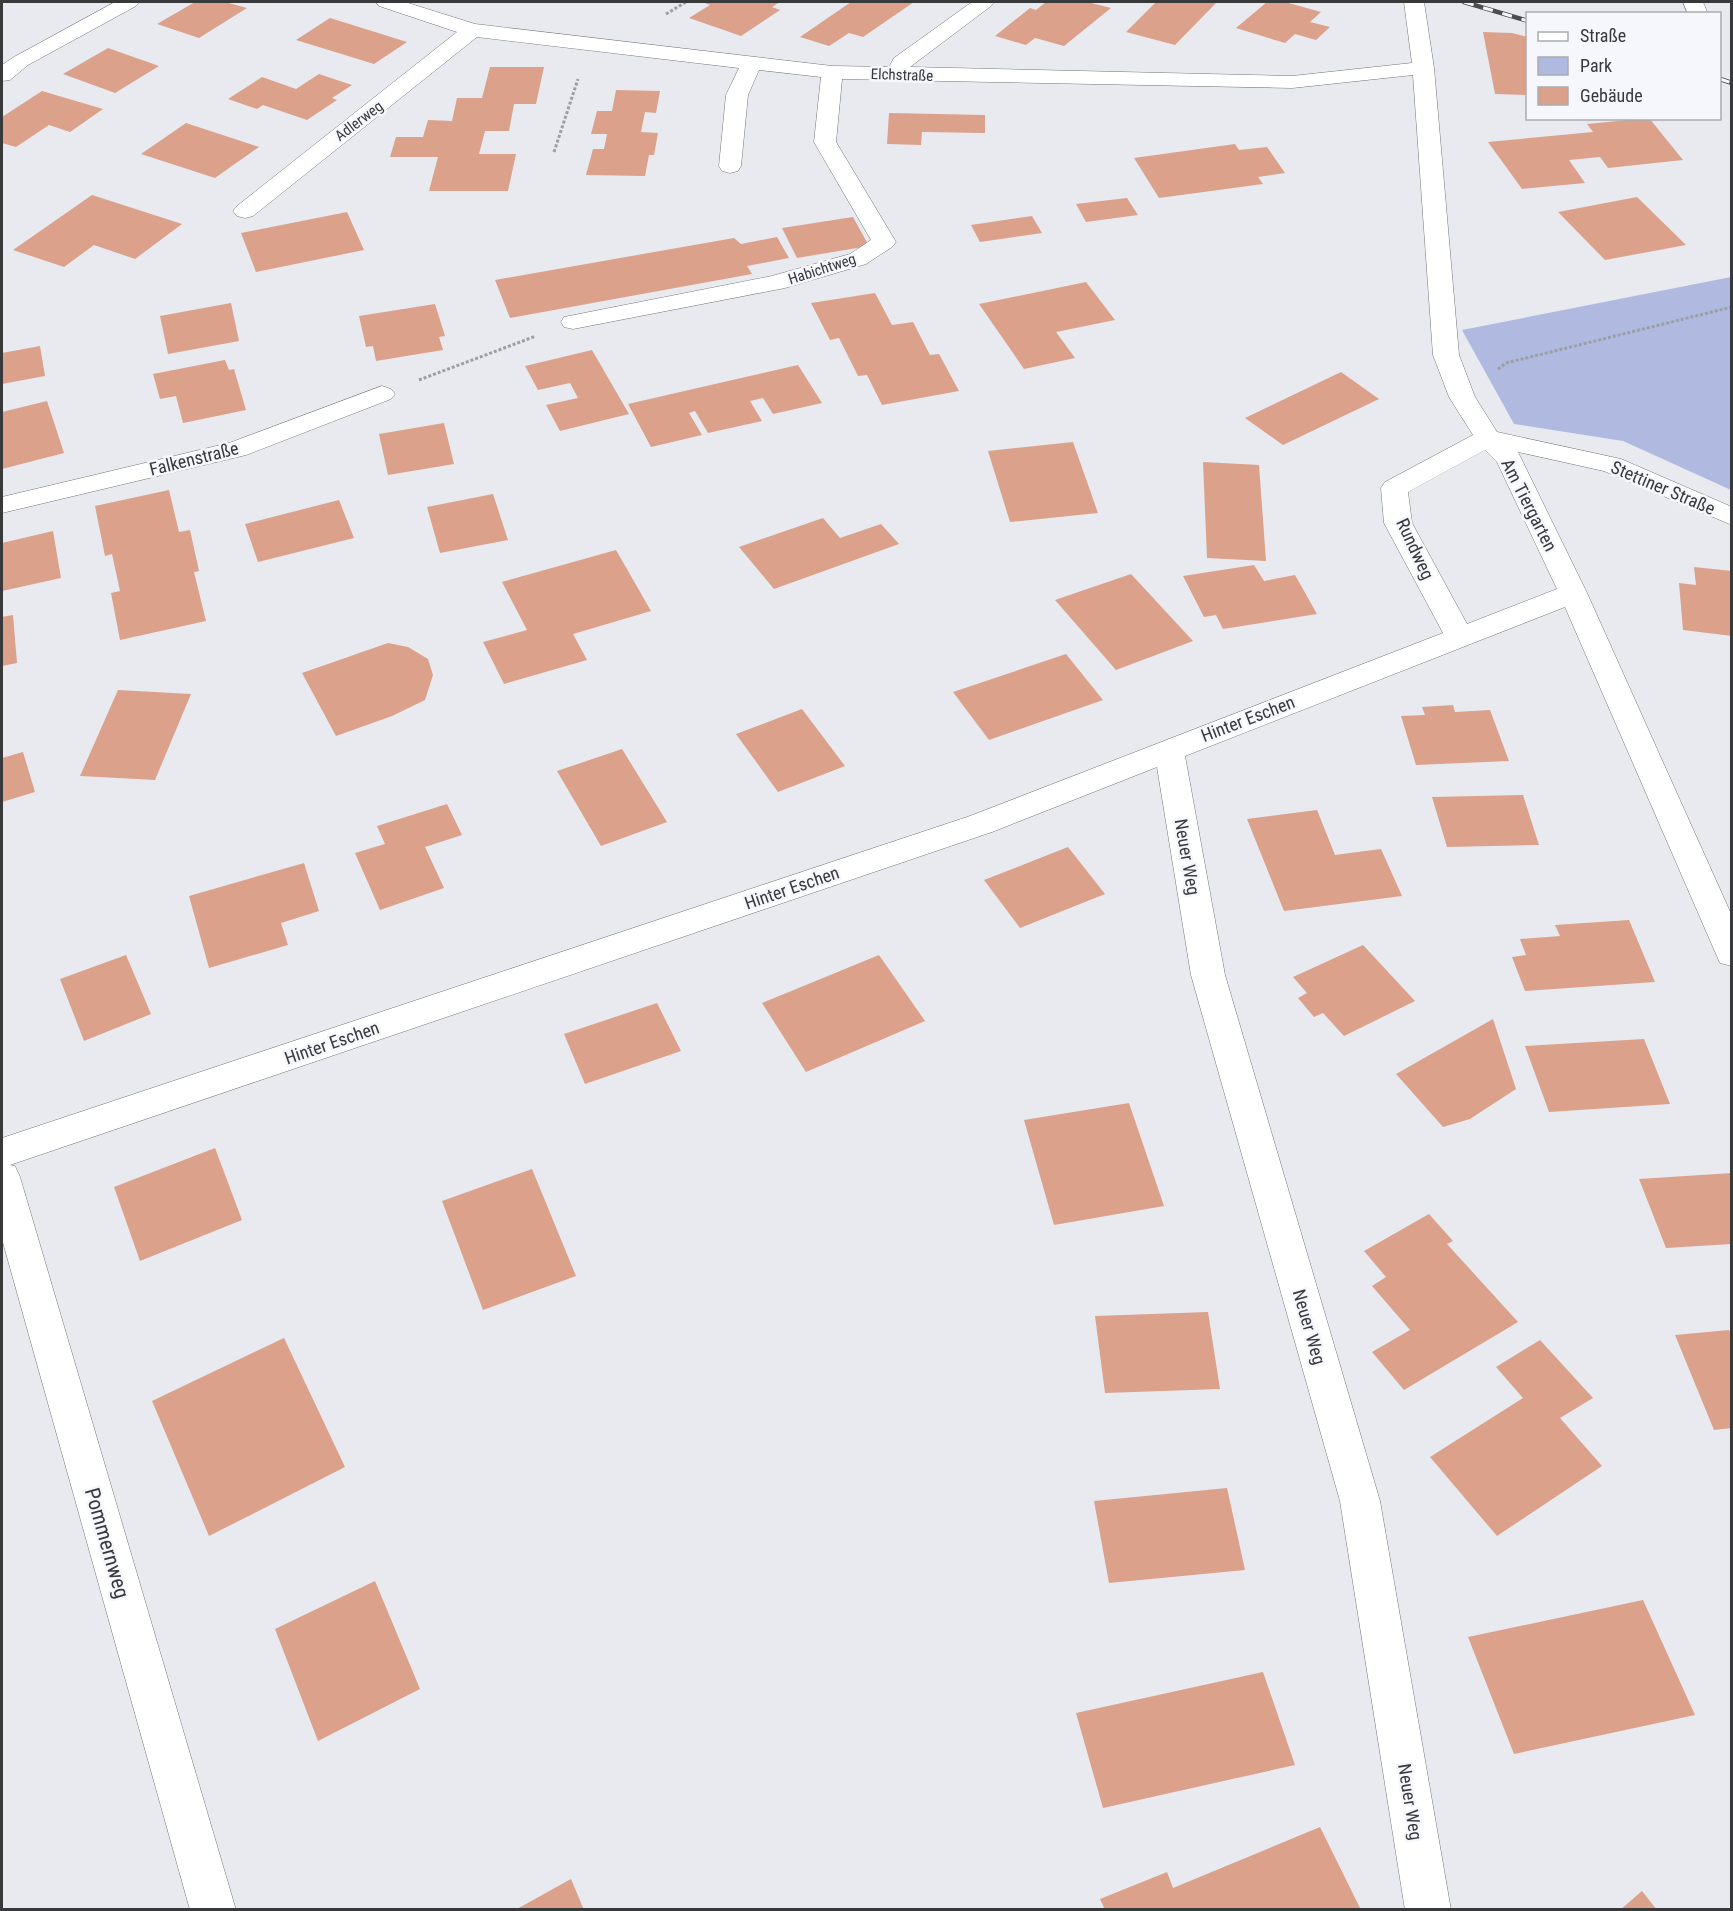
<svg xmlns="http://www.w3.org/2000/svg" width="1733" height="1911" font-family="'Roboto Condensed',sans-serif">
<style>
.green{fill:#b0bae0}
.building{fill:#dba18b}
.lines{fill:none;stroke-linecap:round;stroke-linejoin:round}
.minor-casing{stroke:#74767b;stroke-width:1}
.path{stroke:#9c9ea2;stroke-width:3;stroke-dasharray:3 2;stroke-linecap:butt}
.minor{fill:#fff;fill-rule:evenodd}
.rail-casing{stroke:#4b4d4f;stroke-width:4.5}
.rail{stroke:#f6f7fd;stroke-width:3;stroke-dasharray:10;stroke-linecap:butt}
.labels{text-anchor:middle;stroke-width:5;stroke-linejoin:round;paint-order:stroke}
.far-street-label{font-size:15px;fill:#38393b;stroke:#f6f7fd}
.street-label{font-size:18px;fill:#38393b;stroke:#f6f7fd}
.near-street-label{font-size:21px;fill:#38393b;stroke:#f6f7fd}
</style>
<rect width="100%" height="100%" fill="#e8eaf0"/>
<path class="green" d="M1731 277V490L1623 441 1514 424 1462 330Z"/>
<g class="building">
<path d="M195 2H225L247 8 199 38 157 24Z"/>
<path d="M702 2H780L772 7 780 10 741 36 689 18 710 5Z"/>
<path d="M851 2H914L863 37 849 33 829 46 800 37Z"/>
<path d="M1046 2H1087L1111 8 1064 46 1035 38 1026 45 995 36 1030 8 1036 10Z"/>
<path d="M1156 2H1217L1175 45 1126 32Z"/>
<path d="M1267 2H1285L1321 12 1310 22 1330 27 1316 40 1295 34 1285 43 1236 28Z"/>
<path d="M330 18 407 42 374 64 296 40Z"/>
<path d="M1483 32 1512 33 1528 37V95L1495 94Z"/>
<path d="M108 48 159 66 115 93 63 74Z"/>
<path d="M490 67H544L536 104H514L509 131H485L479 154H516L508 191H429L438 157H390L396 137H423L428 120 452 121 457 98H482Z"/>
<path d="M319 74 352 85 332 98 337 100 307 120 263 105 257 109 228 99 262 77 296 89Z"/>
<path d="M616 90 660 91 656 113 645 112 641 132 658 133 654 155H649L645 176 586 175 593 149H604L607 134H591L597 111H612Z"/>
<path d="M42 91 103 109 70 132 49 125 16 147 2 143V117Z"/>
<path d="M889 113 985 115V133L922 132 921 145 887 144Z"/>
<path d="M1649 118 1683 160 1608 168 1600 157 1569 160 1585 183 1522 189 1488 142 1593 132 1587 124Z"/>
<path d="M186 123 259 147 215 178 141 154Z"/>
<path d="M1235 144 1239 150 1267 147 1285 173 1258 177 1263 184 1159 198 1134 158Z"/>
<path d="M92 195 182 224 135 259 94 245 64 267 13 250Z"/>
<path d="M1637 197 1686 245 1605 260 1558 212Z"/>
<path d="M1127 198 1138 215 1086 222 1076 204Z"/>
<path d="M347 212 364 250 256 272 241 233Z"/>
<path d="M1032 216 1042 233 980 242 971 225Z"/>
<path d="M853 217 869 246 797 258 782 228Z"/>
<path d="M777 237 789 258 747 266 752 274 510 318 495 280 734 238 741 244Z"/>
<path d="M1086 282 1115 320 1056 332 1075 358 1024 369 979 304Z"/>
<path d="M875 293 892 325 913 322 930 355 939 354 959 391 882 405 867 375 858 376 839 338 830 340 811 303Z"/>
<path d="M231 303 239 341 168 354 160 316Z"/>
<path d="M435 304 445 336 439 337 443 350 376 361 373 346 366 347 359 316Z"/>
<path d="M40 346 45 376 2 384V353Z"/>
<path d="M592 350 629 414 560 431 546 405 578 398 570 383 538 390 525 366Z"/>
<path d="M225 360 229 370 234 369 246 410 183 423 176 396 160 399 153 374Z"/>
<path d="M798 365 822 403 773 414 763 398 750 401 762 421 708 433 695 411 689 413 702 435 651 447 628 404Z"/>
<path d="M1341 372 1379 399 1283 445 1245 418Z"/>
<path d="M47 401 64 453 2 469V412Z"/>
<path d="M444 423 454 464 388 475 379 434Z"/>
<path d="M1073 442 1098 513 1010 522 988 451Z"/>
<path d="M1203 462 1259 465 1266 561 1207 558Z"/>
<path d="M169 490 179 532 190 530 199 571 194 572 206 621 120 640 111 593 120 591 112 554 105 556 95 506Z"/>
<path d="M493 494 508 540 440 553 427 507Z"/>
<path d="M339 500 354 538 258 562 245 524Z"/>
<path d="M823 518 840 538 881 524 899 544 774 589 739 547Z"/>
<path d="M53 531 61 578 2 591V543Z"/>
<path d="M616 550 651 611 573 634 587 660 504 684 483 642 527 630 502 582Z"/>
<path d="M1254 565 1264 581 1295 575 1317 614 1223 629 1216 615 1204 617 1183 576Z"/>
<path d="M1694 567 1732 571V636L1683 630 1679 583 1696 585Z"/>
<path d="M1131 574 1193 641 1116 670 1055 600Z"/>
<path d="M13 615 17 663 2 666V617Z"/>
<path d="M388 643 408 647 428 659 433 675 425 700 392 716 336 736 302 673Z"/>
<path d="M1066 654 1103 700 989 740 953 692Z"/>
<path d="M118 690 191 694 155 780 80 776Z"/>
<path d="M1453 705 1455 712 1490 710 1509 761 1416 765 1401 716 1425 715 1422 707Z"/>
<path d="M802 709 845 766 778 792 736 734Z"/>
<path d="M622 749 667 822 601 846 557 771Z"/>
<path d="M23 752 35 792 2 802V758Z"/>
<path d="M1523 795 1539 845 1447 847 1432 797Z"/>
<path d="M447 804 462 835 425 847 444 888 380 910 355 853 385 844 377 826Z"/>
<path d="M1317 810 1335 855 1381 849 1402 896 1284 911 1247 819Z"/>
<path d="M1068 847 1105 894 1020 928 984 880Z"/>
<path d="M304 863 319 911 281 923 288 945 209 968 189 896Z"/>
<path d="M1629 920 1655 982 1525 991 1512 957 1526 955 1520 939 1560 936 1555 925Z"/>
<path d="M1363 945 1415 1001 1344 1036 1323 1013 1314 1017 1298 998 1307 993 1293 977Z"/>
<path d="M126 955 151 1014 84 1041 60 979Z"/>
<path d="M879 955 925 1021 806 1072 762 1003Z"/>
<path d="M657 1003 681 1051 585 1084 564 1034Z"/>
<path d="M1493 1019 1516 1089 1470 1119 1443 1127 1396 1074Z"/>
<path d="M1644 1039 1670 1104 1549 1112 1525 1046Z"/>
<path d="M1129 1103 1164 1206 1054 1225 1024 1120Z"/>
<path d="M215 1148 242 1220 140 1261 114 1187Z"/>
<path d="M532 1169 576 1276 483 1310 442 1201Z"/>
<path d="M1732 1173V1244L1666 1248 1639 1179Z"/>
<path d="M1429 1214 1453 1241 1447 1244 1518 1322 1404 1390 1372 1352 1410 1330 1372 1286 1386 1277 1364 1251Z"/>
<path d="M1208 1312 1220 1389 1105 1393 1095 1316Z"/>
<path d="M1729 1330 1732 1336V1428L1714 1430 1675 1335Z"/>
<path d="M284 1338 345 1467 209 1536 152 1401Z"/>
<path d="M1540 1340 1593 1398 1560 1418 1602 1466 1497 1536 1430 1457 1523 1398 1496 1367Z"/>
<path d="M1227 1488 1245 1570 1109 1583 1094 1501Z"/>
<path d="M375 1581 420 1689 318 1741 275 1629Z"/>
<path d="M1643 1600 1695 1715 1514 1754 1468 1637Z"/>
<path d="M1263 1672 1295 1765 1103 1808 1076 1713Z"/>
<path d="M1320 1827 1361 1910H1105L1100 1899 1167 1872 1173 1888Z"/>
<path d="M571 1879 584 1910H515Z"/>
<path d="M1642 1891 1657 1910H1620Z"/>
</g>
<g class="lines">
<g class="minor-casing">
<g id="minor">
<path d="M115 2H139L136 6 28 65 10 80 2 81V65L14 57Z"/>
<path d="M376 2H405L475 24 832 66 889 67 894 58 972 2H994L991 6 910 67 1292 76 1412 63 1404 2H1424L1434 68 1459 355 1475 397 1497 432 1621 459 1732 507V525L1604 471 1518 452 1587 593 1732 916V966L1720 963 1716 954 1565 607 1185 756 1225 975 1380 1501 1451 1910H1405L1340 1501 1191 975 1157 767 992 832 10 1165 15 1166 20 1177 236 1910H190L2 1239V1138L970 816 1443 633 1384 523 1381 488 1385 482 1473 435 1449 397 1433 355 1413 75 1292 88 842 79 836 142 896 242 892 247 866 264 785 288 573 329 564 327 561 322 564 317 772 276 850 254 871 240 814 142 821 77 759 70 748 95 741 166 738 171 730 173 722 171 719 166 726 95 739 68 477 37 253 216 245 218 237 216 233 211 237 206 457 32 379 6ZM1485 450 1497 462 1557 589 1467 624 1412 523 1408 492Z"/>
<path d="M1683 2H1703L1708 14H1688Z"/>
<path d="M382 386 391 389 395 394 391 399 246 455 2 513V497L229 443Z"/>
</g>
</g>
<g class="path">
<path d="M666 14 686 2"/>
<path d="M554 152 578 79"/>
<path d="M1498 369 1506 363 1732 307"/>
<path d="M419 380 536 336"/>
</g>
<use href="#minor" class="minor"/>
<g class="rail-casing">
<g id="rail">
<path d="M1464 2 1528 21"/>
<path d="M1720 79 1732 83"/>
</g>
</g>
<use href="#rail" class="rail"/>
</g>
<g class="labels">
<g class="far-street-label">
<text transform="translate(902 75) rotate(2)" y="5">Elchstraße</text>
<text transform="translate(359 121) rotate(-37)" y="5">Adlerweg</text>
<text transform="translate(822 269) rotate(-18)" y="5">Habichtweg</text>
</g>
<g class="street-label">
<text transform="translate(194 459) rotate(-14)" y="6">Falkenstraße</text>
<text transform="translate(1663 488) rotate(23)" y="6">Stettiner Straße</text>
<text transform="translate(1529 505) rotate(63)" y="6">Am Tiergarten</text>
<text transform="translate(1415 549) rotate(65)" y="6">Rundweg</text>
<text transform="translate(1248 719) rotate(-21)" y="6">Hinter Eschen</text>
<text transform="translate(1187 857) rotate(80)" y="6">Neuer Weg</text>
<text transform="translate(792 888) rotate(-19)" y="6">Hinter Eschen</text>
<text transform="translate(332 1043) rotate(-19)" y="6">Hinter Eschen</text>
<text transform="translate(1309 1327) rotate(74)" y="6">Neuer Weg</text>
<text transform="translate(1410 1802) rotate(81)" y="6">Neuer Weg</text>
</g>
<g class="near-street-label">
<text transform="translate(107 1543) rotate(74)" y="7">Pommernweg</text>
</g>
</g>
<rect width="1733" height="1911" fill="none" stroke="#38393b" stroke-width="6"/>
<rect x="1526" y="12" width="195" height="108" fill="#f6f7fd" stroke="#aaabaf" stroke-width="1.5"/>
<rect x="1538" y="32" width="30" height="9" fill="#ffffff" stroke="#aaabaf" stroke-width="1.5"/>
<text x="1580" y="42" font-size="18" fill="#38393b">Straße</text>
<rect x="1538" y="57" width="30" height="18" fill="#b0bae0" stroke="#aaabaf" stroke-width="1.5"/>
<text x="1580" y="72" font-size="18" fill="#38393b">Park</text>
<rect x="1538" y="87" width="30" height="18" fill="#dba18b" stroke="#aaabaf" stroke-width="1.5"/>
<text x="1580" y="102" font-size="18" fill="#38393b">Gebäude</text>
</svg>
